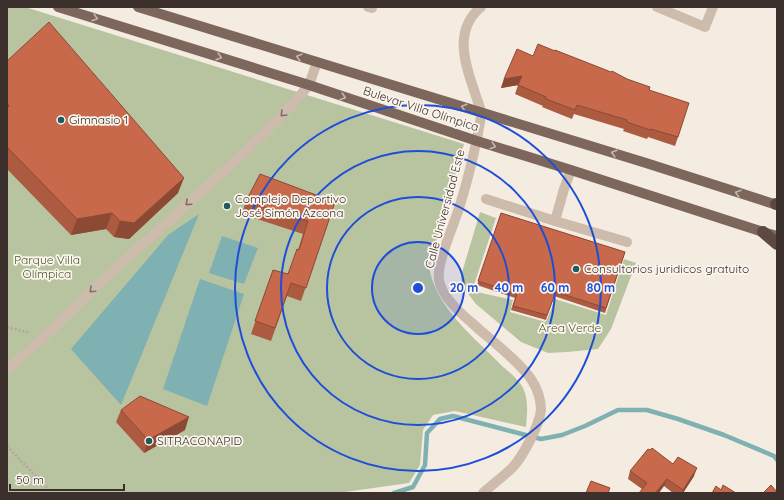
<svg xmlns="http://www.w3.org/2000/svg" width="784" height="500" font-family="Quicksand,sans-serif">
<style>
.green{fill:#b8c4a0}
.water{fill:#7fb0b2}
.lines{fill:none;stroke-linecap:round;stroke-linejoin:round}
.stream{stroke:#7fb0b2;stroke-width:4.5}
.path{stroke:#b9a596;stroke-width:2.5;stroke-dasharray:2 2;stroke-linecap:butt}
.minor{stroke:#cdbbac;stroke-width:10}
.major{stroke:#7d675c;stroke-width:10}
.highway{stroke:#5c4a42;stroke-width:12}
.wall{fill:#ac5a40}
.shaded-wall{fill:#8c4a34}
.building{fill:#c8694b;stroke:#8c4a34}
.oneway{stroke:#c2b5ac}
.oneway2{stroke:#7d6f65}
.ring{fill:none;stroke:#1d4ed8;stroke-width:2}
.poi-dot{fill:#1f5a5e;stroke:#fbf5ee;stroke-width:1.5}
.labels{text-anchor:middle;stroke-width:3.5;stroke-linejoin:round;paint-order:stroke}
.street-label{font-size:12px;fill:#3b302b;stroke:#fbf5ee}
.poi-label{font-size:12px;fill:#3b302b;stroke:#fbf5ee;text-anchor:start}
.park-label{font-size:12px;fill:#4a5a2e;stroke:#fbf5ee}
.centre{fill:#1d4ed8;stroke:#fbf5ee;stroke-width:2}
.ring-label{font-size:12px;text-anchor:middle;font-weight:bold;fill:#1d4ed8;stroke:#fbf5ee;stroke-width:3.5;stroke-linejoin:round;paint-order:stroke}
</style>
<rect width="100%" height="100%" fill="#f4ebe1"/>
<g class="green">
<path d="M7 7H25L464 144 429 267C436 308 474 337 502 366 508 371 520 381 523 388 529 401 527 413 526 427L455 411 433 415 423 430 420 465 409 483 338 493H7Z"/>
<path d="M480 212 496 218 472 291 513 300 510 312 546 322 555 299 606 315 624 259 636 263 611 329 598 349 567 352 548 353 521 342 476 304 462 286 461 276Z"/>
</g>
<g class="water">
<path d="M199 214 121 405 71 349 168 235Z"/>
<path d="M222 236 258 248 244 284 209 273Z"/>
<path d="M200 279 244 294 207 406 163 389Z"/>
</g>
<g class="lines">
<path class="stream" d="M394 493 413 487 425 465 427 433 440 419 453 416 541 439 562 435 585 426 618 410H647L678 419 724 435 774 456 777 460"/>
<g class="path">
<path d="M7 327 30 333"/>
<path d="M7 446 52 493"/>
</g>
<g class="minor">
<path d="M368 7 372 8"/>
<path d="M481 7C453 30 465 64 475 93 477 101 482 109 481 117 476 146 469 176 460 205 455 223 436 263 439 280 442 297 460 313 472 323 489 339 518 360 531 379 537 388 541 400 541 410 539 426 523 456 513 467 504 476 493 484 483 493"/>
<path d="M657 7 705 27 713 7"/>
<path d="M571 170 564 189 555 221 627 242"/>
<path d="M486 199 555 221"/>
<path d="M7 370 44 337 103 280 244 153 292 105 309 85 317 62"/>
</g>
<g class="major">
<path d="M58 7 309 85 477 141 571 170 763 232 777 236"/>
<path d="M138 7 646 163 777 205"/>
</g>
<g class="highway">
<path d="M776 204H777"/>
<path d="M763 232 777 244"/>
</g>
</g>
<g class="wall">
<path d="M555 51 627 79 649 90 678 137 675 146 648 137 647 139 623 131 624 129 574 114 572 119 542 107 543 106 515 94 518 85 501 88 504 79 533 56Z"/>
<path d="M7 61 178 193 129 239 114 237 106 229 71 235 7 169Z"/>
<path d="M246 201 335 202 301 301 287 296 271 341 251 334 273 270 288 274 298 250 303 234 242 214Z"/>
<path d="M501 213 625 252 605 313 554 296 546 320 511 310 515 298 477 285Z"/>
<path d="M121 410 185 430 144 453 116 422Z"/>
<path d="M673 464 694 476 683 493H673L664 486 642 489 628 479 630 471Z"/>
</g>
<g class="shaded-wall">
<path d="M522 76 519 85 501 88 504 79Z"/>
<path d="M184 178 178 193 129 239 114 237 120 221Z"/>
<path d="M112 213 106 229 71 235 77 219Z"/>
<path d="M189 417 185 430 144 453 148 440Z"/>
<path d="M697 468 694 476 683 493H682L683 490Z"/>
<path d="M667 479 664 486 659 493H655Z"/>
</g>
<g class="building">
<path d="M49 22 184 178 134 223 120 221 112 213 77 219 7 147V108L9 106 7 103V61Z"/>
<path d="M538 44 555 51V50L611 72 612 71 627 79 650 87 649 90 689 103 678 137 651 129 650 130 627 122V120L577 105 575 110 546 99V97L518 85 522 76 504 79 517 49 533 56Z"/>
<path d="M260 174 335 202 306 288 291 283 275 328 255 321 273 270 288 274 297 249 299 250 308 221 246 201Z"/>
<path d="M501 213 625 252 606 308 556 292 547 315 513 306 517 294 478 281Z"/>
<path d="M140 396 189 417 148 440 121 410Z"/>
<path d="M652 448 673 464 678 457 697 468 683 490 667 479 655 493H639L647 483 630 471 648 449 650 450Z"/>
<path d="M591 481 610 488 608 493H586Z"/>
<path d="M723 485 736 493H712L716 486 721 490Z"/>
<path d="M771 485 777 492V493H763Z"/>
</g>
<defs><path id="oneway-chevron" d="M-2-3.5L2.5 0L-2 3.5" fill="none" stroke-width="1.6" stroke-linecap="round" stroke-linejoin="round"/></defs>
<g class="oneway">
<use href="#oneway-chevron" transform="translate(95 18) rotate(17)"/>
<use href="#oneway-chevron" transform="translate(219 57) rotate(17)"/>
<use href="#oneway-chevron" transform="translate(299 57) rotate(-163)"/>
<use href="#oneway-chevron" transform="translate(343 97) rotate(18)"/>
<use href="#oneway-chevron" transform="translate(464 107) rotate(-163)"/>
<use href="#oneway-chevron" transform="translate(493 146) rotate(17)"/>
<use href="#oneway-chevron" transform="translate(614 153) rotate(-163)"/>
<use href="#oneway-chevron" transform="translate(738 193) rotate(-162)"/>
</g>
<g class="oneway2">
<use href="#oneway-chevron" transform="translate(283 114) rotate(135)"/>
<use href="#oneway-chevron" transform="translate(188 203) rotate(138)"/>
<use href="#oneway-chevron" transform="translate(92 290) rotate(137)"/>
</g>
<circle cx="418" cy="288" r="46" fill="#1d4ed8" fill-opacity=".12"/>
<g class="ring">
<circle cx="418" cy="288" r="46"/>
<circle cx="418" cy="288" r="91"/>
<circle cx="418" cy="288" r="137"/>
<circle cx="418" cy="288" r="183"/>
</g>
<g class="poi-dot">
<circle cx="61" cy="120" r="4"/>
<circle cx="227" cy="206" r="4"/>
<circle cx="576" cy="269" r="4"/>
<circle cx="149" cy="441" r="4"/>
</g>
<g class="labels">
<g class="street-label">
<text transform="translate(421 109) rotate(18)" y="4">Bulevar Villa Olímpica</text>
<text transform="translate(445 209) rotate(-75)" y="4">Calle Universidad Este</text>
</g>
<g class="poi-label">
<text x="69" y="124">Gimnasio 1</text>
<text x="235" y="203">Complejo Deportivo<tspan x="235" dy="14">José Simón Azcona</tspan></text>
<text x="584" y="273">Consultorios juridicos gratuito</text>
<text x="157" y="445">SITRACONAPID</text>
</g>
<g class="park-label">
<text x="47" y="264">Parque Villa<tspan x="47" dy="14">Olímpica</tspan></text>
<text x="570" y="332">Area Verde</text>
</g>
</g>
<circle cx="418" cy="288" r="6" class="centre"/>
<g class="ring-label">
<text x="464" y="292">20 m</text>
<text x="509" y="292">40 m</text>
<text x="555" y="292">60 m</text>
<text x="601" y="292">80 m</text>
</g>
<rect width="784" height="500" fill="none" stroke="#3b302b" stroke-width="16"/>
<path d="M10 484v6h114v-6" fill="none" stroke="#3b302b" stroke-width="2"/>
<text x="16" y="484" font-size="12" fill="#3b302b" stroke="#fbf5ee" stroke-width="3" paint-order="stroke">50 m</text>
</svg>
